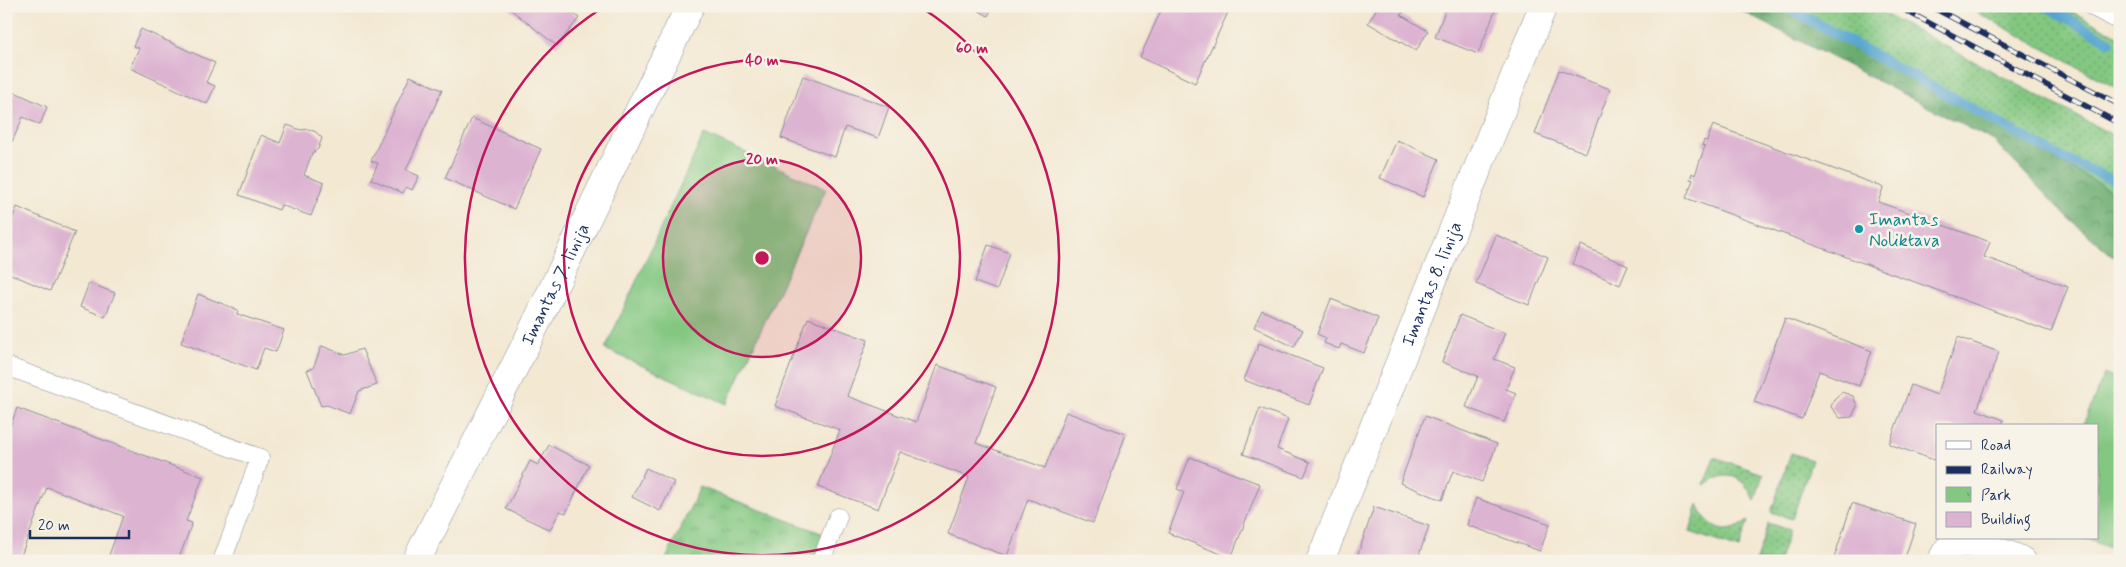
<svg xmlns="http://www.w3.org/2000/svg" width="2126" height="567" font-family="Mynerve,sans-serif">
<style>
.grass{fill:url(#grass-dots);stroke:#4f7b70}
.forest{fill:url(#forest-crowns);stroke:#426e66}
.park{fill:url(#park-tufts);stroke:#4f7b70}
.pitch{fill:#83c781;stroke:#4f7b70}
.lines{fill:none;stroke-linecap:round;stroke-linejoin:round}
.stream{stroke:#56a5d0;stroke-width:10}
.building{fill:#ddb3d2}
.lane-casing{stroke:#878c98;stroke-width:19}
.street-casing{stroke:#878c98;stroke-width:29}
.lane{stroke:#fff;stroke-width:18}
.street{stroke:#fff;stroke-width:28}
.rail-casing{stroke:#1b2f5e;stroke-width:5.5}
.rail{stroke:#f7f3e8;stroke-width:4;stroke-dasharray:11;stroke-linecap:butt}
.ring{fill:none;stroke:#c2185b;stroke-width:2.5}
.culture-dot{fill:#0f9aa8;stroke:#f7f3e8;stroke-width:2}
.labels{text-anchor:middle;stroke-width:5;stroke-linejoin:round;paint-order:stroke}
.culture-label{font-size:18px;fill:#0d838f;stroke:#f7f3e8;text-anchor:start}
.street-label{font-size:18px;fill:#1b2f5e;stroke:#f7f3e8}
.centre{fill:#c2185b;stroke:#f7f3e8;stroke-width:2.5}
.ring-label{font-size:15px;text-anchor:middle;font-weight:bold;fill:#c2185b;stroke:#f7f3e8;stroke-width:5;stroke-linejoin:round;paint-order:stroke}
</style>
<defs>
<pattern id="grass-dots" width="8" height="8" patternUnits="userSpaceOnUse" patternTransform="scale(1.25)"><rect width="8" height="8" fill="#83c781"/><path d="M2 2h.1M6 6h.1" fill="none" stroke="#6aa26d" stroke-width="1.8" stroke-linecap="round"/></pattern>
<pattern id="forest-crowns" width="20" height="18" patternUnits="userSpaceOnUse" patternTransform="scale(1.25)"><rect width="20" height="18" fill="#6aac6f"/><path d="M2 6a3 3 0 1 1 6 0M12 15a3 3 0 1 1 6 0" fill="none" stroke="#568c5e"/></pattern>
<pattern id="park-tufts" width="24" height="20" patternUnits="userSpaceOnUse" patternTransform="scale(1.25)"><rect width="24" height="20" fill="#83c781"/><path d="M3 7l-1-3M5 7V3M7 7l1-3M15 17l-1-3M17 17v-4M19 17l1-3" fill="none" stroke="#6aa26d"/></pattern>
</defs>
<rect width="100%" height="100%" fill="#f7f3e8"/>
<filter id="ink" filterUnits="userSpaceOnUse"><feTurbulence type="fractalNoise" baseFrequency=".02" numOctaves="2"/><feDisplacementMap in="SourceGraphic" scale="10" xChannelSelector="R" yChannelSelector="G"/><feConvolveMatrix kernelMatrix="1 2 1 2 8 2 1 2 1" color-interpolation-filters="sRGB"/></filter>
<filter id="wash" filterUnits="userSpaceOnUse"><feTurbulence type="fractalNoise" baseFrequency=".0096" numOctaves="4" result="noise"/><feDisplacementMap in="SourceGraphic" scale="20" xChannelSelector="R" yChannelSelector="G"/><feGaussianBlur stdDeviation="1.12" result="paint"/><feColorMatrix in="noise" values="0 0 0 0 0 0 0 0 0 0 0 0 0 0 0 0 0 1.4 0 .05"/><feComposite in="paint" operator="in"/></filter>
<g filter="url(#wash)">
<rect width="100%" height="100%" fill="#f3e8d2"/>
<g class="grass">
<path d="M1783 6H1870L2120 139V197Z"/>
<path d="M1965 6H2061L2120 37V90Z"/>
<path d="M1791 453 1812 460 1792 519 1771 512Z"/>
<path d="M1714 457 1763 474 1755 501C1743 476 1729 468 1704 485Z"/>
<path d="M1698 504C1709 530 1724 538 1748 521L1739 549 1690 532Z"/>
<path d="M1768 523 1789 530 1779 561H1756Z"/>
</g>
<path class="forest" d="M1732 6H1783L2120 196V262L2068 218 1994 141Z"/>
<path class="park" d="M700 487 824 534 815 561H665Z"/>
<g class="pitch">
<path d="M704 134 826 189 727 404 605 349Z"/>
<path d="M2104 374 2120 381V552L2084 538H2097V426H2083Z"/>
</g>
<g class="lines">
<g class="stream">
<path d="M1785 6 2064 159 2120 183"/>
<path d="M2045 6 2110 42"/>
</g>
</g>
<g id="blocks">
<g class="building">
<path d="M506 6H565L579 18 557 46Z"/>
<path d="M971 6H993L988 16Z"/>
<path d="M1163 6H1231L1195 83 1140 57Z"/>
<path d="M1378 6H1407L1401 15 1428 31 1416 51 1368 23Z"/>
<path d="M1447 6H1497L1478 54 1435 37Z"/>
<path d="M141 29 215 63 206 82 215 86 207 104 130 68 139 48 133 46Z"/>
<path d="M1559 70 1610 89 1586 153 1535 134Z"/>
<path d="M410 76 442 90 406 170 419 176 412 190 406 187 403 193 371 179 378 163 371 161Z"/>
<path d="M803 76 889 107 878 138 845 127 835 157 781 138Z"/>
<path d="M6 88 47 107 40 125 23 117 12 142 6 139Z"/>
<path d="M472 118 541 149 514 209 445 178Z"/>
<path d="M287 125 301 130 308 129 316 132 322 138 318 149 312 153 304 175 324 183 311 216 281 205 279 210 239 195 261 135 280 143Z"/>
<path d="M1713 125 1880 186 1883 188 1878 202 1990 242 1984 257 2068 287 2051 332 1686 198 1693 180 1690 179 1692 173 1695 175 1705 146 1702 145 1704 140 1707 141Z"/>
<path d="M1397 140 1439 159 1423 197 1380 178Z"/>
<path d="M17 207 75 232 50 291 6 272V233Z"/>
<path d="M1496 235 1548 257 1529 305 1476 284Z"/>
<path d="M988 245 1010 253 997 290 975 282Z"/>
<path d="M1581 245 1628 266 1620 285 1573 264Z"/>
<path d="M89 283 115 293 105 317 80 307Z"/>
<path d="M198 294 238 310 237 314 284 330 276 352 264 348 256 370 181 343Z"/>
<path d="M1331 299 1378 318 1364 353 1341 344 1339 349 1324 343 1326 338 1317 334Z"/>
<path d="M1262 310 1303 330 1294 347 1254 327Z"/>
<path d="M1460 315 1505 333 1494 359 1515 367 1506 389 1516 393 1504 422 1466 407 1478 376 1442 362Z"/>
<path d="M808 318 868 340 847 396 916 422 937 365 996 387 976 443 1045 468 1066 412 1126 434 1093 523 1028 499 1007 556 948 534 969 477 900 452 878 509 818 487 840 430 775 406Z"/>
<path d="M1785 318 1872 351 1859 386 1819 371 1802 419 1754 402Z"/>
<path d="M1958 337 1999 352 1977 410 2004 420 2001 426H1937V461L1889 444 1911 385 1937 395Z"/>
<path d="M1259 343 1323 368 1309 405 1244 380Z"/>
<path d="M322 346 345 355 362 349 377 385 359 391 350 414 327 405 321 406 307 370 313 368Z"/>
<path d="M1842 392 1853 396 1857 406 1852 417 1840 418 1831 407 1834 399Z"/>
<path d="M17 408 203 477 186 521 192 523 178 561H107L123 516 47 487 19 561H6V438Z"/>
<path d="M1260 408 1288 419 1277 449 1310 462 1304 477 1243 454Z"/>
<path d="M1425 416 1497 444 1482 482 1453 471 1442 500 1400 483Z"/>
<path d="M549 445 589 465 566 513 560 511 550 530 506 509 530 461 538 465Z"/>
<path d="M1190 457 1260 484 1231 558 1168 533 1184 492 1177 489Z"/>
<path d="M646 468 674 482 660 511 632 497Z"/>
<path d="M1476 498 1550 524 1540 551 1467 525Z"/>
<path d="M1852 503 1916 524 1904 561H1833Z"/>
<path d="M1374 507 1429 526 1417 561H1366L1357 557Z"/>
</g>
</g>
</g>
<g filter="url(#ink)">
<use href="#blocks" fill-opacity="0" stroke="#878c98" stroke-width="1"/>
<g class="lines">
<g class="lane-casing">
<g id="lane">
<path d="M2091 6 2120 21"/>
<path d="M6 366 260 458 222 561"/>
<path d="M821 561 838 517"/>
</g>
</g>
<g class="street-casing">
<g id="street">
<path id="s1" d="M416 561 527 342 690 6"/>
<path id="s2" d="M1320 561 1543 6"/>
<path d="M1942 561C1951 534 1975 544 1996 551 2004 554 2014 556 2022 561"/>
</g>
</g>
<use href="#lane" class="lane"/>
<use href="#street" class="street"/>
<g class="rail-casing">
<g id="rail">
<path d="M1897 6 2120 124"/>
<path d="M1930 6 2120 105"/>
</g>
</g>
<use href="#rail" class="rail"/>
</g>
</g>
<circle cx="762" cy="258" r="99" fill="#c2185b" fill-opacity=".12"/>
<g class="ring">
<circle cx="762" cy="258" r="99"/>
<circle cx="762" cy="258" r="198"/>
<path d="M922 8A297 297 0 1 1 602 8"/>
</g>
<circle class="culture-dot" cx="1859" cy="229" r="5"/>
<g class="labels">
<g class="culture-label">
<text x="1869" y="225">Imantas<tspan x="1869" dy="21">Noliktava</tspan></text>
</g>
<g class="street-label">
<text dy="6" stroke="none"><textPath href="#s1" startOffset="310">Imantas 7. līnija</textPath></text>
<text dy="6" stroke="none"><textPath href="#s2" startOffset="299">Imantas 8. līnija</textPath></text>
</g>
</g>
<circle cx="762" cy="258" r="8" class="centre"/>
<g class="ring-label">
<text x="972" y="53">60 m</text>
<text x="762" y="65">40 m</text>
<text x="762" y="164">20 m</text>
</g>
<rect width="2126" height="567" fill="none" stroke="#f7f3e8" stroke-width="25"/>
<rect x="1936" y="424" width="162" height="115" fill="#f7f3e8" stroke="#9fa5b1"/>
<rect x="1946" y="441" width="25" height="8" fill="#ffffff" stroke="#9fa5b1"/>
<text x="1981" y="450" font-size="15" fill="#1b2f5e">Road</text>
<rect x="1946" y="466" width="25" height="8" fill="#1b2f5e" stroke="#9fa5b1"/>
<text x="1981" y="474" font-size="15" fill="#1b2f5e">Railway</text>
<rect x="1946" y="487" width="25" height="15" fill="url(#park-tufts)" stroke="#9fa5b1"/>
<text x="1981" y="500" font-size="15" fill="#1b2f5e">Park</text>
<rect x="1946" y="512" width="25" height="15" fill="#ddb3d2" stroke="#9fa5b1"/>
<text x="1981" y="524" font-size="15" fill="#1b2f5e">Building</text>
<path d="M30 530v8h99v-8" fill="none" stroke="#1b2f5e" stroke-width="2.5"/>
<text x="38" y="530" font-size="15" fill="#1b2f5e" stroke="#f7f3e8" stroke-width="4" paint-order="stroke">20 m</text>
</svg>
